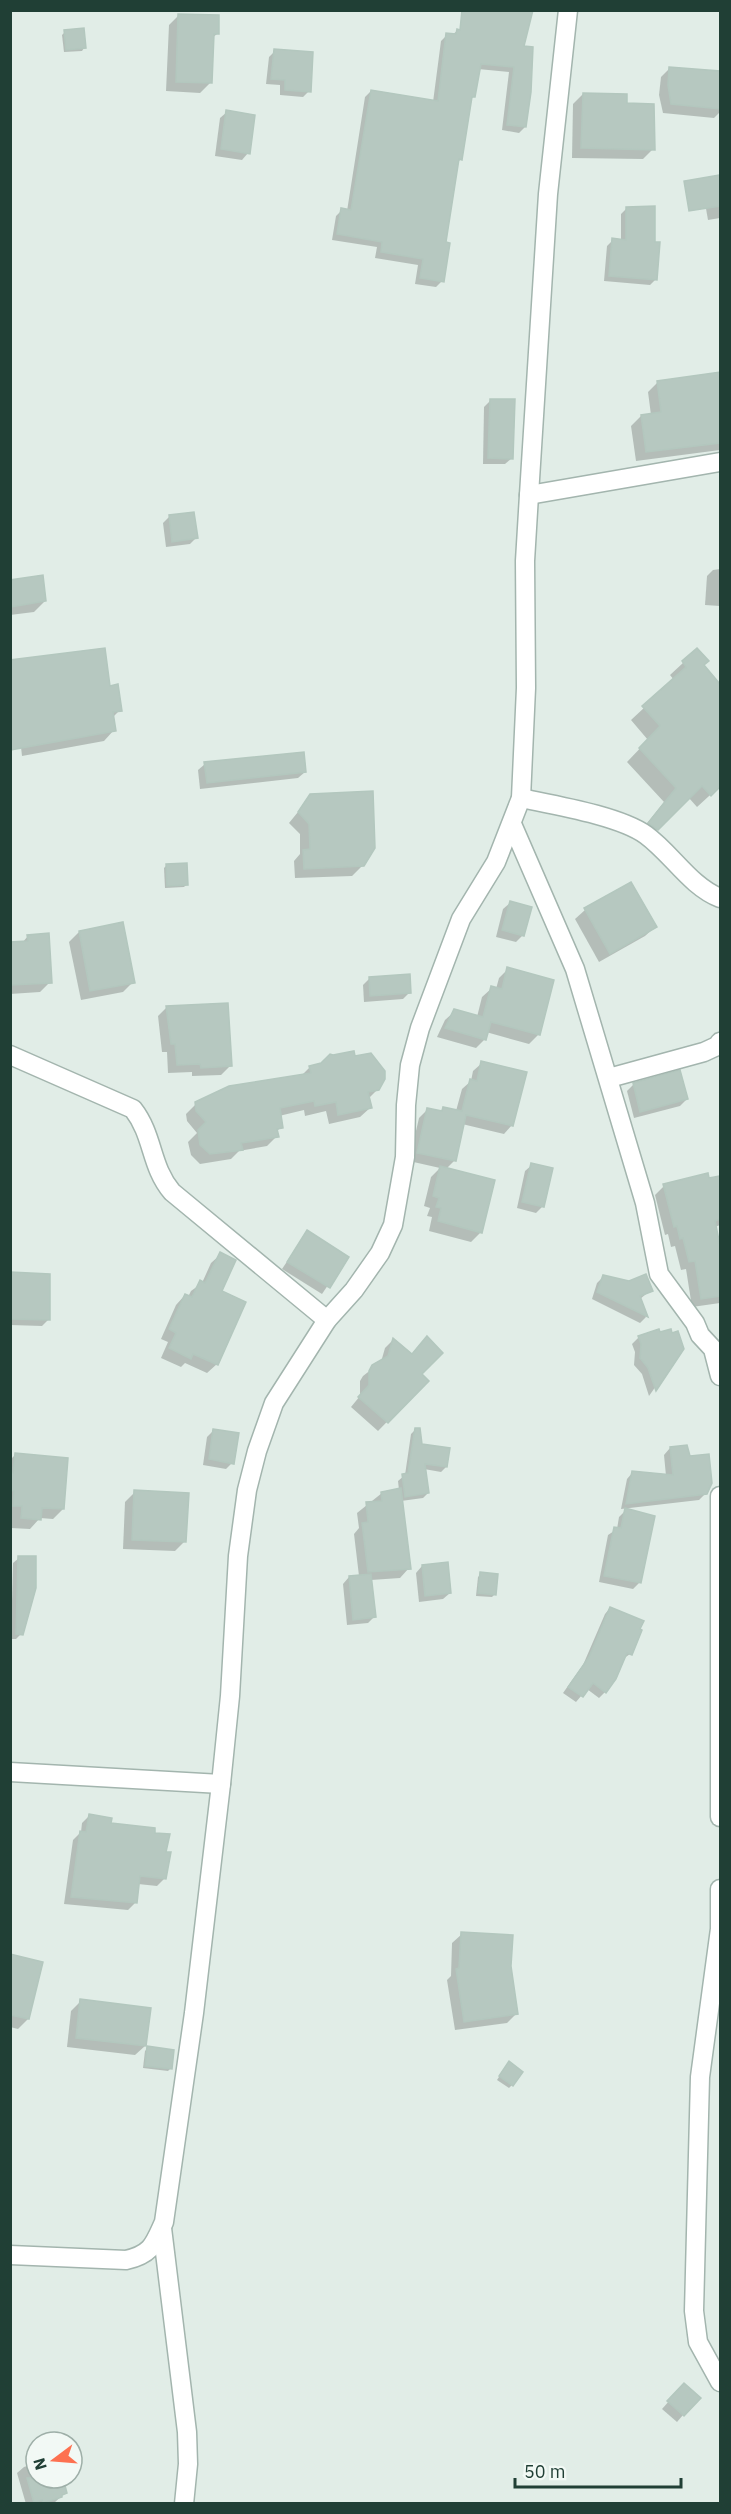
<svg xmlns="http://www.w3.org/2000/svg" width="731" height="2514" font-family="'IBM Plex Sans',sans-serif">
<style>
.shadow{fill:#0003}
.building{fill:#b6c8c0;stroke:#b3c7be;stroke-width:1.5}
.lines{fill:none;stroke-linecap:round;stroke-linejoin:round}
.minor-casing{stroke:#a3b5ae;stroke-width:21}
.minor{stroke:#fff;stroke-width:18}
</style>
<rect width="100%" height="100%" fill="#e1ede7"/>
<g class="shadow">
<path d="M179 15 217 34 212 38 210 83 200 93 166 91 169 25Z"/>
<path d="M457 31 522 47 525 127 519 133 502 130 509 72 478 69 474 96 470 100 461 159 457 163 444 243 442 281 436 287 415 284 418 265 375 258 377 247 332 240 336 216 342 210 347 211 365 97 371 91 433 102 441 41 447 35H452Z"/>
<path d="M65 32 84 48 82 51 64 52 62 35Z"/>
<path d="M275 51 309 91 303 97 280 95V85L266 84 269 57Z"/>
<path d="M670 68 720 72V112L714 118 663 113 659 95 661 77Z"/>
<path d="M583 94 625 104 653 149 643 159 572 158 573 104Z"/>
<path d="M227 112 248 153 242 160 215 156 220 118Z"/>
<path d="M720 193V218L708 220 705 203 714 194Z"/>
<path d="M627 208 656 279 650 285 604 281 607 246 613 240 621 241V214Z"/>
<path d="M720 374V450L636 461 631 426 641 416 651 415 648 392 657 383Z"/>
<path d="M491 400 512 458 505 464H483L484 407Z"/>
<path d="M169 517 196 538 190 544 166 547 163 523Z"/>
<path d="M720 569V606L705 605 707 576 713 570Z"/>
<path d="M10 582 45 601 34 612 10 615Z"/>
<path d="M697 650 702 665 720 686V786L697 807 689 798 644 842 636 837 664 802 627 762 648 740 631 720 674 680 670 675Z"/>
<path d="M109 687 120 710 112 718 114 730 104 741 22 756 17 711Z"/>
<path d="M205 764 305 772 298 778 200 789 198 770Z"/>
<path d="M311 796 363 865 352 876 295 878 294 861 300 854V834L289 823Z"/>
<path d="M167 865 187 884 184 887 165 888 164 868Z"/>
<path d="M631 884 655 927 645 936 599 962 575 919 585 910Z"/>
<path d="M510 903 523 935 516 942 496 937 503 909Z"/>
<path d="M79 932 133 982 123 992 81 1000 69 942Z"/>
<path d="M28 936 50 982 40 992 10 994V943H22Z"/>
<path d="M508 969 538 1035 529 1044 486 1032 485 1039 476 1048 437 1037 445 1020 455 1011 477 1017 482 997 492 988 496 989 499 978Z"/>
<path d="M370 978 409 993 403 999 364 1002 363 985Z"/>
<path d="M167 1007 230 1066 221 1075 192 1076V1072L168 1073 167 1052H162L158 1016Z"/>
<path d="M354 1058 378 1089 368 1099 370 1108 360 1117 329 1124 326 1111 305 1116 304 1110 279 1116 281 1127 276 1132 277 1136 267 1146 239 1151 231 1159 200 1164 191 1155 188 1142 197 1133 187 1121 186 1114 196 1104 300 1077 310 1067Z"/>
<path d="M482 1063 512 1125 504 1134 462 1124 455 1160 446 1169 481 1232 471 1242 429 1231 432 1217 427 1216 430 1208 424 1206 431 1177 440 1168 409 1161 419 1118 427 1110 439 1112 444 1108 456 1111 462 1089 471 1081 473 1071Z"/>
<path d="M633 1085 687 1099 680 1106 634 1118 627 1091Z"/>
<path d="M532 1165 543 1206 536 1213 517 1208 525 1171Z"/>
<path d="M719 1177 720 1225 715 1227 720 1252V1303L692 1307 686 1269 681 1270 675 1246 671 1247 668 1234 665 1235 655 1195 664 1186Z"/>
<path d="M307 1232 347 1257 322 1294 282 1269Z"/>
<path d="M221 1254 217 1364 207 1373 185 1363 181 1367 161 1358 168 1342 161 1339 176 1305 185 1295 188 1297 191 1291 202 1283 211 1263Z"/>
<path d="M11 1274 48 1320 42 1326 10 1325Z"/>
<path d="M604 1276 651 1290 640 1299 646 1317 640 1323 592 1299 597 1283Z"/>
<path d="M639 1337 682 1349 649 1396 642 1374 634 1365 635 1352 632 1344Z"/>
<path d="M393 1340 427 1381 378 1431 351 1407 360 1396V1381L363 1376 381 1362 385 1348Z"/>
<path d="M416 1429 421 1445 446 1467 441 1472 424 1469 428 1493 423 1498 401 1501 409 1568 400 1578 371 1580 374 1617 368 1623 347 1625 343 1584 349 1577 359 1576 354 1534 359 1528 357 1513 382 1493 399 1490 398 1481 405 1475 411 1434Z"/>
<path d="M214 1430 232 1463 226 1469 203 1465 207 1437Z"/>
<path d="M670 1448 706 1493 699 1500 621 1509 627 1479 633 1472 666 1476 664 1455Z"/>
<path d="M15 1455 63 1509 53 1519 40 1518 30 1529 11 1528 10 1460Z"/>
<path d="M135 1492 185 1541 175 1551 123 1549 125 1502Z"/>
<path d="M626 1510 639 1583 633 1589 599 1582 608 1535 617 1529 619 1517Z"/>
<path d="M19 1558 21 1634 16 1639H11L13 1563Z"/>
<path d="M422 1566 450 1593 443 1599 419 1602 416 1573Z"/>
<path d="M481 1574 495 1594 492 1597 476 1596 478 1577Z"/>
<path d="M610 1608 640 1631 630 1654 623 1659 615 1678 605 1692 599 1698 587 1689 576 1702 563 1693 583 1665 605 1614Z"/>
<path d="M89 1816 164 1853 165 1878 157 1886 138 1884 135 1903 128 1910 64 1904 73 1840 81 1832 82 1823Z"/>
<path d="M462 1934 509 1966 517 2013 507 2023 455 2030 447 1980 451 1976 452 1943Z"/>
<path d="M10 1956 28 2019 18 2029 10 2027Z"/>
<path d="M81 2001 145 2046 135 2055 67 2047 71 2011Z"/>
<path d="M148 2048 171 2068 168 2071 143 2068 145 2051Z"/>
<path d="M506 2066 512 2085 509 2088 497 2080Z"/>
<path d="M678 2391 683 2415 677 2422 662 2409Z"/>
<path d="M36 2463V2478H61L65 2493 54 2503 26 2504 17 2473 24 2467Z"/>
</g>
<g class="building">
<path d="M462 10H533L524 46 533 47 531 92 526 127 507 125 514 67 481 64 475 97H472L462 160 459 159 446 242 450 243 444 282 420 278 423 259 381 252 382 242 337 234 341 208 351 210 371 90 438 101 446 33 456 34 457 29 460 30Z"/>
<path d="M178 14 219 15V34H214L212 83 176 82Z"/>
<path d="M84 28 86 48 66 50 64 30Z"/>
<path d="M274 49 313 52 311 92 285 90V80L271 79Z"/>
<path d="M669 67 720 71V109L671 104 668 85Z"/>
<path d="M583 93 627 94V103L654 104 655 150 581 148Z"/>
<path d="M226 110 255 115 250 154 221 149Z"/>
<path d="M720 175V206L689 211 684 181Z"/>
<path d="M655 206V242H660L657 280 609 276 612 238 626 240V207Z"/>
<path d="M720 372V443L646 452 641 415 661 412 657 381Z"/>
<path d="M490 399H515L513 459 488 458Z"/>
<path d="M194 512 198 538 172 542 169 515Z"/>
<path d="M43 575 46 601 10 607V580Z"/>
<path d="M105 648 110 686 118 684 122 711 113 712 116 731 10 750V660Z"/>
<path d="M697 648 709 661 704 665 720 684V787L711 796 702 786 658 830 648 823 676 788 639 748 660 726 642 706 686 667 682 661Z"/>
<path d="M304 752 306 772 207 783 204 762Z"/>
<path d="M373 791 375 848 364 866 304 869 303 850 310 849 309 824 298 812 310 794Z"/>
<path d="M187 863 188 885 167 886 166 864Z"/>
<path d="M631 882 657 927 610 954 584 908Z"/>
<path d="M510 901 532 907 524 936 502 930Z"/>
<path d="M123 922 135 983 90 991 79 931Z"/>
<path d="M49 933 52 983 10 985V942L28 941 27 935Z"/>
<path d="M507 967 554 980 540 1035 491 1022 486 1040 445 1028 454 1009 483 1017 491 986 502 989Z"/>
<path d="M410 974 411 993 370 996 369 977Z"/>
<path d="M228 1003 232 1066 201 1068 200 1064 177 1065 175 1044H171L166 1006Z"/>
<path d="M354 1051 355 1056 371 1053 385 1071V1079L379 1090 368 1092 372 1108 338 1115 336 1102 315 1106 314 1101 280 1108 283 1128 277 1129 279 1137 241 1143 243 1150 210 1154 200 1145 198 1130 206 1122 196 1111 195 1102 229 1086 311 1073 309 1066 321 1063 330 1054 333 1055Z"/>
<path d="M481 1061 527 1072 513 1126 466 1115 456 1161 417 1153 427 1108 442 1111 443 1107 462 1111 470 1079 477 1081Z"/>
<path d="M680 1070 688 1099 640 1112 633 1083Z"/>
<path d="M531 1163 553 1168 544 1207 522 1202Z"/>
<path d="M440 1166 495 1180 482 1233 438 1221 441 1208 436 1207 439 1198 433 1196Z"/>
<path d="M708 1173 709 1178 720 1176V1219L715 1221 720 1245V1296L701 1299 695 1261 689 1262 683 1238 680 1239 677 1226 674 1227 663 1184Z"/>
<path d="M307 1230 349 1257 330 1288 287 1262Z"/>
<path d="M220 1252 236 1260 222 1291 246 1302 218 1365 193 1354 191 1359 169 1348 176 1333 169 1329 185 1294 192 1297 200 1280 205 1283Z"/>
<path d="M10 1272 50 1274V1320L10 1319Z"/>
<path d="M646 1274 653 1291 640 1296 648 1317 597 1292 603 1275 629 1281Z"/>
<path d="M659 1329 660 1332 671 1329 672 1333 678 1331 684 1349 656 1391 648 1368 640 1358 641 1344 638 1336Z"/>
<path d="M427 1336 443 1353 422 1374 429 1381 388 1423 358 1397 369 1385V1371L372 1365 388 1356 393 1338 412 1354Z"/>
<path d="M415 1428H420L422 1444 450 1448 447 1467 425 1464 429 1493 405 1497 402 1474 408 1473Z"/>
<path d="M213 1429 239 1433 234 1464 209 1459Z"/>
<path d="M687 1445 690 1456 709 1454 712 1483 707 1494 626 1504 632 1471 673 1475 670 1447Z"/>
<path d="M15 1453 68 1458 64 1509 42 1508 41 1520 21 1518 22 1506H13L14 1491 10 1490V1473H13Z"/>
<path d="M401 1488 411 1569 368 1572 362 1523 368 1522 366 1502 382 1501 381 1492Z"/>
<path d="M134 1490 189 1493 186 1542 132 1540Z"/>
<path d="M625 1508 655 1516 641 1583 604 1576 614 1527 621 1528Z"/>
<path d="M18 1556H36V1588L23 1635 16 1634Z"/>
<path d="M448 1562 451 1593 425 1596 422 1565Z"/>
<path d="M480 1572 498 1574 496 1595 478 1593Z"/>
<path d="M371 1574 376 1617 353 1620 349 1576Z"/>
<path d="M610 1607 644 1621 640 1629 642 1630 632 1655 627 1653 616 1679 606 1693 593 1683 583 1697 568 1687 589 1657Z"/>
<path d="M89 1814 112 1818 111 1823 155 1828V1833L170 1834 166 1852H171L166 1879 140 1876 137 1903 71 1897 80 1831 86 1832Z"/>
<path d="M461 1932 513 1935 511 1966 518 2014 464 2022 456 1969 459 1968Z"/>
<path d="M10 1954 43 1962 29 2019 10 2015Z"/>
<path d="M80 1999 151 2008 146 2046 76 2038Z"/>
<path d="M147 2046 174 2050 172 2069 145 2066Z"/>
<path d="M509 2061 523 2072 513 2086 499 2076Z"/>
<path d="M684 2383 701 2398 684 2416 667 2401Z"/>
<path d="M27 2478H63L67 2493 62 2495V2497L43 2503 42 2500 34 2503Z"/>
</g>
<g class="lines">
<g class="minor-casing">
<g id="minor">
<path d="M529 495 720 462"/>
<path d="M521 798C554 805 620 816 646 835 672 854 690 886 720 898"/>
<path d="M512 824 575 969 645 1203 659 1274 695 1323 700 1335 713 1349 720 1376"/>
<path d="M10 1055 133 1109C154 1136 150 1166 172 1192L327 1320"/>
<path d="M609 1078 704 1052 717 1046 720 1042"/>
<path d="M720 1496V1817"/>
<path d="M10 1772 221 1784"/>
<path d="M720 1889V1929L700 2077 694 2311 698 2342 720 2382"/>
<path d="M162 2228 187 2432 188 2464 184 2504"/>
<path d="M10 2255 126 2260C152 2254 154 2244 164 2222L194 2013 221 1784 230 1696 238 1556 247 1490 257 1451 274 1403 327 1320 354 1290 380 1253 393 1225 405 1157 406 1105 410 1065 420 1028 461 919 496 862 521 798 526 688 525 561 529 495 548 194 568 10"/>
</g>
</g>
<use href="#minor" class="minor"/>
</g>
<rect width="731" height="2514" fill="none" stroke="#203f35" stroke-width="24"/>
<g transform="translate(54 2460) rotate(254)"><circle r="28" fill="#f2f9f5" stroke="#9eafa8" stroke-width="1.5"/>
<path d="M0-4.5L10 22L0 15L-10 22Z" fill="#fd7150"/>
<text y="-9" font-size="16" font-weight="bold" text-anchor="middle" fill="#203f35">N</text>
</g>
<path d="M515 2478v9h166v-9" fill="none" stroke="#203f35" stroke-width="3"/>
<text x="524" y="2478" font-size="18" fill="#203f35" stroke="#f2f9f5" stroke-width="4.5" paint-order="stroke">50 m</text>
</svg>
